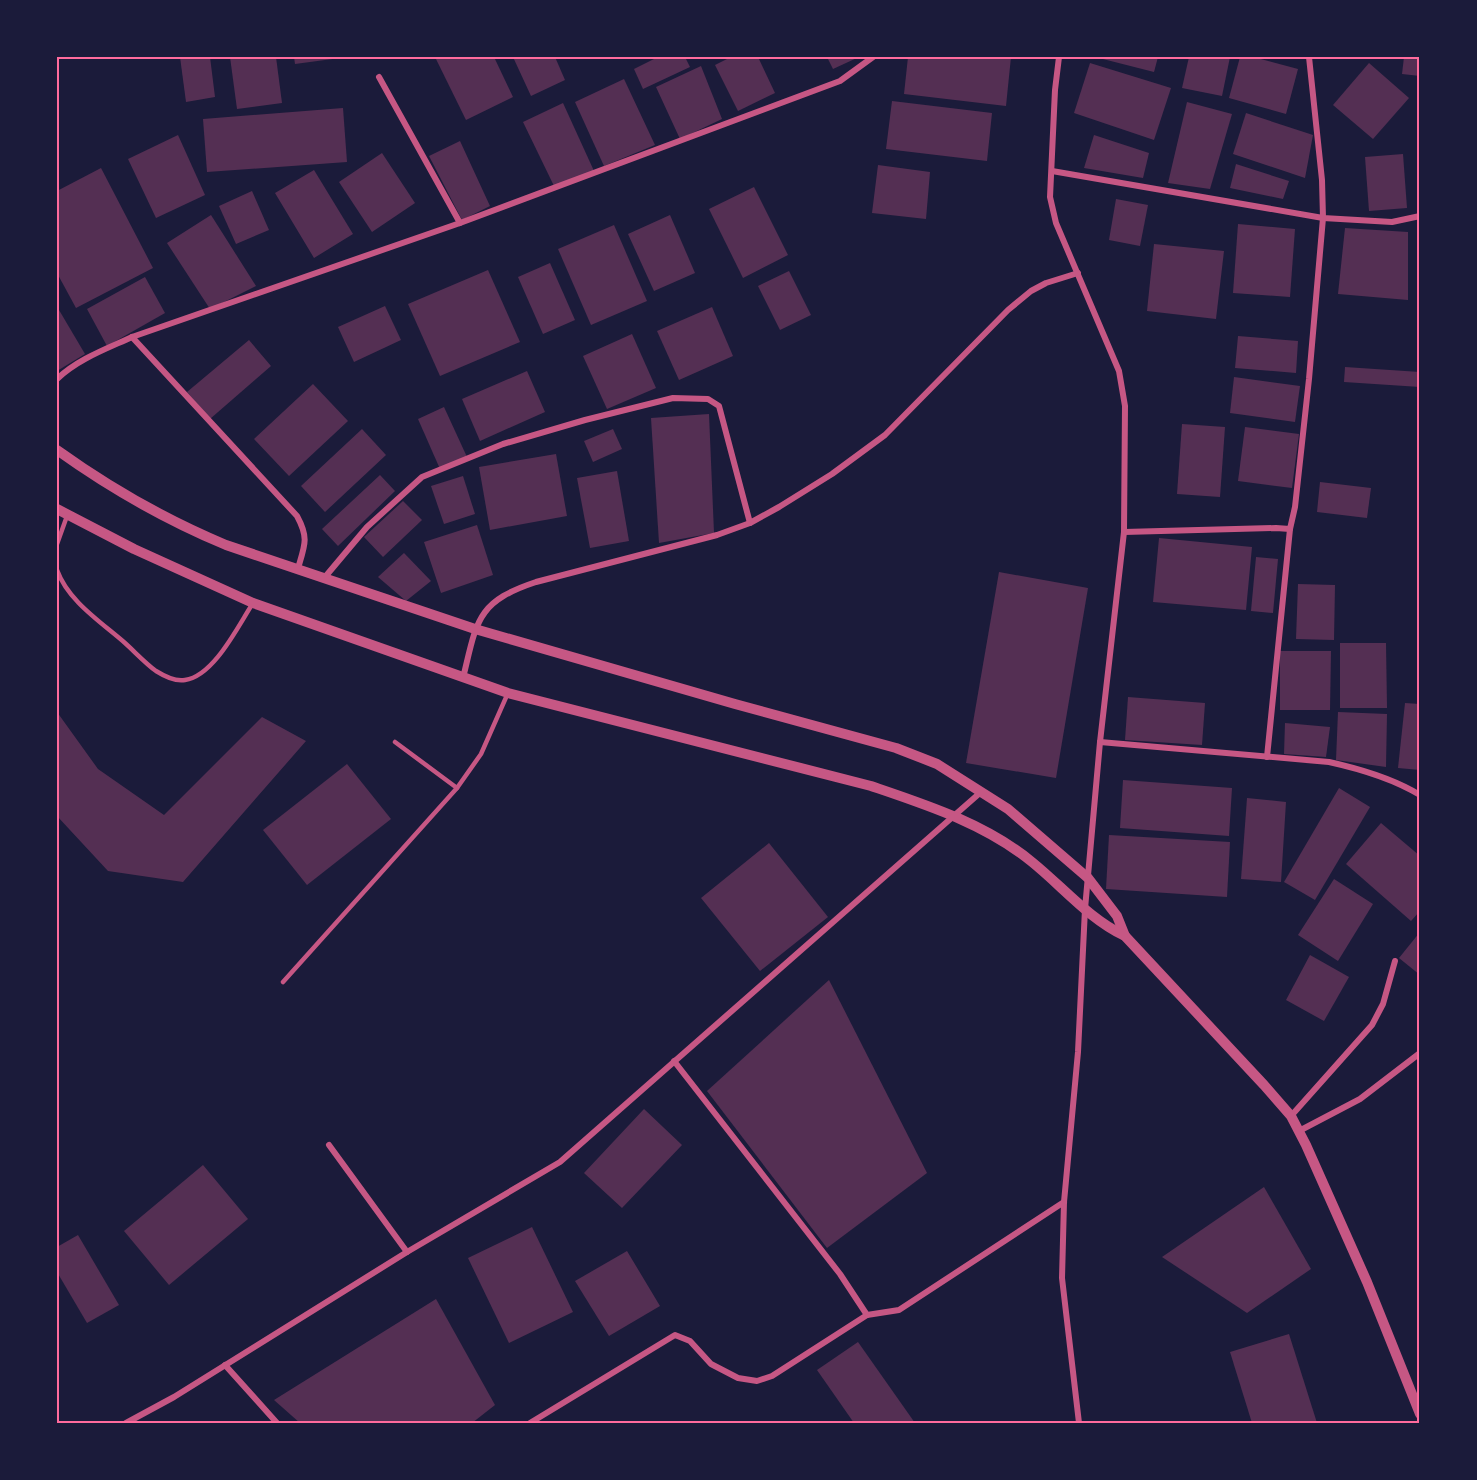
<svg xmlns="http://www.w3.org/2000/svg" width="1477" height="1480" font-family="'Noto Sans',sans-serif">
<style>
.building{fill:#542f53}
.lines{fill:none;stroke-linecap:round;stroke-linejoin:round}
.service{stroke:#c65784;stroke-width:4.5}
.minor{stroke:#c65784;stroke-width:6}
.tertiary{stroke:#c65784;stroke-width:10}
.neatline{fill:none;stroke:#ff6b9d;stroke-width:2}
</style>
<rect width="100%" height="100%" fill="#1b1b3a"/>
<g class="building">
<path d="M180 57H210L215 97 186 102Z"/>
<path d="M230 57H276L282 103 237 109Z"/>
<path d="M294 57H340V58L295 64Z"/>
<path d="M435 57H494L513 97 466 120Z"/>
<path d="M513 57H555L565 80 531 96Z"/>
<path d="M658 57H685L690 67 643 89 634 69Z"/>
<path d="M731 57H758L775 93 738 111 715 65Z"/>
<path d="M827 57H859L833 69Z"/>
<path d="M908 57H1011L1006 106 904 94Z"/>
<path d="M1095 57H1158L1154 72Z"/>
<path d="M1189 57H1230L1222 96 1182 88Z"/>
<path d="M1240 57H1253L1298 69 1286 114 1229 98Z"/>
<path d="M1404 57H1420V76L1402 74Z"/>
<path d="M1090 63 1171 88 1154 140 1074 113Z"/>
<path d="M1369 63 1409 98 1373 139 1333 105Z"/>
<path d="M701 66 722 119 680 139 656 87Z"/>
<path d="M624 79 655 145 604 166 575 102Z"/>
<path d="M892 101 992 113 987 161 886 149Z"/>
<path d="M1187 102 1232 114 1210 189 1168 183Z"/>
<path d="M563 103 594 171 554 186 523 122Z"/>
<path d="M343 108 347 162 207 172 203 119Z"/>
<path d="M1246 113 1313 135 1305 178 1233 154Z"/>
<path d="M178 135 205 195 156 218 128 159Z"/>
<path d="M1094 135 1149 153 1143 178 1084 168Z"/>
<path d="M460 141 490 206 462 220 429 156Z"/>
<path d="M382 153 415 203 372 232 339 182Z"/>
<path d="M1403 154 1407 208 1369 211 1365 157Z"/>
<path d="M1236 164 1289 181 1283 199 1230 188Z"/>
<path d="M878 165 930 172 926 219 872 213Z"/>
<path d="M101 168 153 268 76 308 57 273V191Z"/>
<path d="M314 170 353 234 314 258 275 193Z"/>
<path d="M754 187 788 255 743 278 709 209Z"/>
<path d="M252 191 269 230 236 244 219 206Z"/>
<path d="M1116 199 1148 205 1140 246 1109 240Z"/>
<path d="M211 215 256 286 210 309 167 243Z"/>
<path d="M670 215 695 273 654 291 628 234Z"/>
<path d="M1238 224 1295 229 1290 297 1233 293Z"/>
<path d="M614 225 647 301 591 325 558 249Z"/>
<path d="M1345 228 1408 232V300L1338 294Z"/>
<path d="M1154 244 1224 251 1216 319 1147 311Z"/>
<path d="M550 263 575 320 543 334 518 277Z"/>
<path d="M488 270 520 342 440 376 408 304Z"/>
<path d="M789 271 811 315 780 330 758 286Z"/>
<path d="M145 277 165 313 107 346 87 309Z"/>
<path d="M385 306 401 340 354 362 338 327Z"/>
<path d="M712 307 733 356 679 380 657 331Z"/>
<path d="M59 310 85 354 57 371V311Z"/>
<path d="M632 334 656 388 607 409 583 356Z"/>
<path d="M1238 336 1298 341 1296 373 1235 368Z"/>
<path d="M249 340 271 366 210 419 187 392Z"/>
<path d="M1345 367 1420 372V387L1344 382Z"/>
<path d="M527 371 545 412 480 441 462 399Z"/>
<path d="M1234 377 1300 386 1295 422 1230 413Z"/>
<path d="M313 384 348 421 289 476 254 439Z"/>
<path d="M444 407 467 457 440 469 418 419Z"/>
<path d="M709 414 714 533 659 543 651 418Z"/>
<path d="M1182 424 1225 427 1220 497 1177 494Z"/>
<path d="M1245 427 1299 434 1292 488 1238 481Z"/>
<path d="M362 429 386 455 325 512 301 486Z"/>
<path d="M613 429 622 449 593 462 584 441Z"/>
<path d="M556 454 567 516 490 530 479 467Z"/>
<path d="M617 471 629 541 590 548 577 478Z"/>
<path d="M380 475 395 491 338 546 322 529Z"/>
<path d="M463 476 475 514 444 524 431 486Z"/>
<path d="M1320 482 1371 488 1367 518 1317 512Z"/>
<path d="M403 501 422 520 383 557 364 537Z"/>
<path d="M477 525 493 575 441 593 424 542Z"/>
<path d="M1159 538 1252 547 1246 610 1153 602Z"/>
<path d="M404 553 431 581 406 601 378 577Z"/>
<path d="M1256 557 1278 559 1273 613 1251 611Z"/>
<path d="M999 572 1088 588 1056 778 966 763Z"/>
<path d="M1298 584 1335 585 1334 640 1296 639Z"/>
<path d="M1340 643H1386L1387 708H1340Z"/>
<path d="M1280 651H1331L1330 710H1280Z"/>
<path d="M1128 697 1205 703 1202 745 1125 740Z"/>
<path d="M1405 703 1420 704V770L1398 768Z"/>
<path d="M57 712 98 769 164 815 262 717 306 741 183 882 108 871 57 816Z"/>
<path d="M1338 712 1387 714 1386 767 1336 760Z"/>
<path d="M1285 723 1330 727 1326 757 1284 754Z"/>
<path d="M347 764 391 819 307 885 263 830Z"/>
<path d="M1123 780 1232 788 1229 836 1120 828Z"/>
<path d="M1339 788 1370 807 1315 900 1284 882Z"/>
<path d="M1247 798 1286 802 1281 882 1241 879Z"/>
<path d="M1381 823 1420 856V911L1411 921 1346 864Z"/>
<path d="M1109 835 1230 842 1227 897 1106 889Z"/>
<path d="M769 843 828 917 760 971 701 898Z"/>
<path d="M1334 879 1373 904 1338 961 1298 935Z"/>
<path d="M1420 932V975L1399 958Z"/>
<path d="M1310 955 1349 977 1324 1021 1286 1000Z"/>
<path d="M829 980 927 1173 827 1248 707 1091Z"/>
<path d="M644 1109 682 1145 622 1208 584 1173Z"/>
<path d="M203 1165 248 1219 169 1285 124 1231Z"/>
<path d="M1264 1187 1311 1269 1247 1313 1162 1257Z"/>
<path d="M532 1227 573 1312 509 1343 468 1258Z"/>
<path d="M78 1235 119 1305 87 1323 57 1272V1247Z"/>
<path d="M627 1251 660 1306 609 1336 575 1281Z"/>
<path d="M436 1299 495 1405 472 1423H300L274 1400Z"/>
<path d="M1289 1334 1317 1423H1252L1230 1352Z"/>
<path d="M858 1342 915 1423H854L817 1370Z"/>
</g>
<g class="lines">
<g class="service">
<path d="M57 544 67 516"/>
<path d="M57 570C68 601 101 622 125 643 135 652 145 663 156 671 164 676 175 682 185 680 214 676 238 626 253 603"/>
<path d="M395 742 457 788"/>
<path d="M283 982 457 788 481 754 508 693"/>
</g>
<g class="minor">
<path d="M1059 57 1055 90 1050 197 1056 223 1119 371 1125 406 1124 532 1100 742 1085 909 1078 1052 1064 1202 1062 1278 1079 1423"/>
<path d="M379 77 460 223"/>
<path d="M1052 171 1323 218 1392 222 1420 216"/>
<path d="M132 337 297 516C309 538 305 545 298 568"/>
<path d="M57 379C78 359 106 349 132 337L460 223 840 81 873 57"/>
<path d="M1124 532 1276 528 1290 529 1295 507 1309 379 1323 218 1322 180 1309 57"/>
<path d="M325 577 367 527 422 477 503 444 585 420 673 398 708 399 719 406 750 523"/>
<path d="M463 678C477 621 476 602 536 582L717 535 750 523 779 507 832 474 885 435 1008 310 1031 291 1046 283 1078 273"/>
<path d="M1100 742 1329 762C1361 769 1392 778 1420 795"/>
<path d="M1267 757 1290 529"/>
<path d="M674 1061 840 1274 867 1315 899 1310 1064 1202"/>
<path d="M1291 1116 1372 1025 1383 1004 1395 961"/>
<path d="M1299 1131 1360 1099 1420 1053"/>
<path d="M329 1145 407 1252"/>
<path d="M225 1365 277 1423"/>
<path d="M126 1423 174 1397 407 1252 560 1162 981 792"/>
<path d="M530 1423 675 1335 690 1341 711 1364 738 1378 757 1381 772 1376 867 1315"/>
</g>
<g class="tertiary">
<path d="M57 450C110 488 166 520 226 545L475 629 735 704 896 748 937 764 1008 809 1088 878 1117 916 1125 936"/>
<path d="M57 509 134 549 253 603 508 693 871 786C927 805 986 824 1032 862 1063 887 1089 919 1125 936L1264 1085 1291 1116 1306 1145 1367 1282 1420 1414"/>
</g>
</g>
<rect width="1477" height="1480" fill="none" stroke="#1b1b3a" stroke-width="117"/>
<rect x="58" y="58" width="1360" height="1364" class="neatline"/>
</svg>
